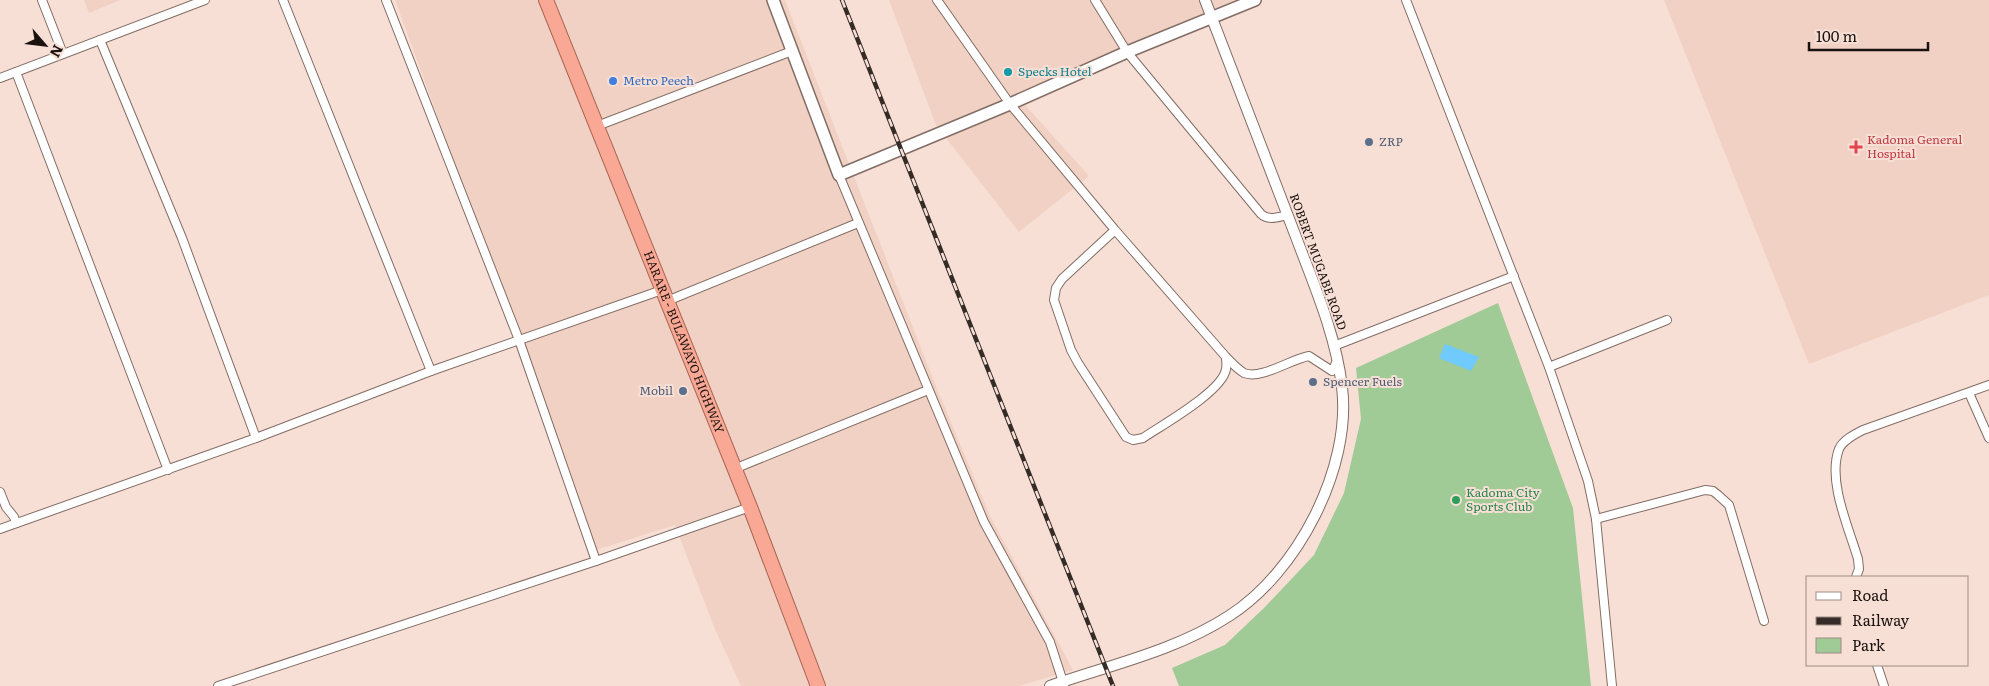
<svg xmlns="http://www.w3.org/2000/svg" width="1989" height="686" font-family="Literata,serif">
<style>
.built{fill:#f1d1c4}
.green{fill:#a0ca96}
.water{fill:#70cafb}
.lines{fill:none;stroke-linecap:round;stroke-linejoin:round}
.minor-casing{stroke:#826d65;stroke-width:10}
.tertiary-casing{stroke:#826d65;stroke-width:12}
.secondary-casing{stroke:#826d65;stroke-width:14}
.trunk-casing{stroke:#a96554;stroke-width:16}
.minor{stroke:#fff;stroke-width:8}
.tertiary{stroke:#fff;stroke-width:10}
.secondary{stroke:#fff;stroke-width:11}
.trunk{stroke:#f8a894;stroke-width:14}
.rail-casing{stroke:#352b27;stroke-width:4.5}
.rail{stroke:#f7dfd5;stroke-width:2.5;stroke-dasharray:8;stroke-linecap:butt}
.culture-dot{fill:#0f9aa8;stroke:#f7dfd5;stroke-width:2}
.shop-dot{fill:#3f7fe0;stroke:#f7dfd5;stroke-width:2}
.service-dot{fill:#5c6f8a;stroke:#f7dfd5;stroke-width:2}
.health-dot{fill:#e0444e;stroke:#f7dfd5;stroke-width:2}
.leisure-dot{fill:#2e9e5b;stroke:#f7dfd5;stroke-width:2}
.labels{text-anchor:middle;stroke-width:4;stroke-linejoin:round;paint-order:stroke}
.culture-label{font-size:12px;fill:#0d838f;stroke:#f7dfd5;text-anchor:start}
.shop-label{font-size:12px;fill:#366cbe;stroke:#f7dfd5;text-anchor:start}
.health-label{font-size:12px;fill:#be3a42;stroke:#f7dfd5;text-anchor:start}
.service-label{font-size:12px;fill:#4e5e75;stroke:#f7dfd5;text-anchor:start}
.street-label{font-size:12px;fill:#1a120f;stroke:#f7dfd5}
.leisure-label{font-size:12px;fill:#27864d;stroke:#f7dfd5;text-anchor:start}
</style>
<rect width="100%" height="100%" fill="#f7dfd5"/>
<g class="built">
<path d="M84 0H120L89 13Z"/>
<path d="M395 0H785L935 384 991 518 1073 670 1019 686H741L714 627 675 525 596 550Z"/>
<path d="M889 0H1242L1018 97 1089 176 1019 232 936 125Z"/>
<path d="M1664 0H1989V295L1809 364Z"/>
</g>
<path class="green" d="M1498 303 1573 508 1591 686H1179L1172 668 1225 645 1265 607 1314 555 1344 493 1361 419 1356 368Z"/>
<path class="water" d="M1445 344 1479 357 1471 371 1439 358Z"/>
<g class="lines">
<g class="minor-casing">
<g id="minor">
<path d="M42 0 63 54"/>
<path d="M283 0 431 371"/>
<path d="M386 0 519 340 596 561"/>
<path d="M937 0 1010 104 1115 230 1226 357C1226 361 1227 365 1226 369 1223 391 1162 425 1143 438L1133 440 1126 437 1078 363 1071 350 1054 300 1056 288 1062 279 1115 230"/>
<path d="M1095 0 1127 52 1261 214C1268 221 1278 217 1288 215"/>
<path d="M1406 0 1549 367 1588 481 1596 519 1612 686"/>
<path d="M100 40 182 238 256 438"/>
<path d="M16 72 168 470"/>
<path d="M0 78 205 0"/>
<path d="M597 126 792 51"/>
<path d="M839 175 984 522 1050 642 1064 685"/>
<path d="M667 301 858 223"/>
<path d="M1334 346 1514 276"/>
<path d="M1226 357C1231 362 1237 369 1244 373 1261 380 1291 359 1309 356L1332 371 1337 361"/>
<path d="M1549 367 1667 320"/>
<path d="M1969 393 1989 438"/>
<path d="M734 469 928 390"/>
<path d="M0 492 6 507 14 517 16 523"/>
<path d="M1596 519 1705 490 1713 491 1718 495 1729 505 1764 621"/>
<path d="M0 529 256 438 431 371 662 290"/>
<path d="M1856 577 1859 569 1858 559C1849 528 1827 481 1839 449 1843 440 1855 434 1863 430L1989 385"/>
<path d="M1877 665 1884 686"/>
<path d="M218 686 596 561 750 507"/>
</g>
</g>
<g class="tertiary-casing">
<path id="tertiary" d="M1050 686C1110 665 1175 651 1229 616 1297 573 1352 468 1342 387 1336 335 1314 285 1296 237 1266 158 1236 79 1205 0"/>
</g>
<g class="secondary-casing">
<path id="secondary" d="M773 0 839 175 1010 104 1127 52 1255 0"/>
</g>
<g class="trunk-casing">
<g id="trunk">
<path id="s1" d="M546 0 750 507 818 686"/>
</g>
</g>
<use href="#minor" class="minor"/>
<use href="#tertiary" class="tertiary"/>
<use href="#secondary" class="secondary"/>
<use href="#trunk" class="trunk"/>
<g class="rail-casing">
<path id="rail" d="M842 0 1113 686"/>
</g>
<use href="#rail" class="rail"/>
</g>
<circle class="culture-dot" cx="1008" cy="72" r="5"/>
<circle class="shop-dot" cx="613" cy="81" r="5"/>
<g class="service-dot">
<circle cx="1369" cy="142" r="5"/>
<circle cx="1313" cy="382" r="5"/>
<circle cx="683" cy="391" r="5"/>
</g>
<path class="health-dot" d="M1853.5 139.5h5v5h5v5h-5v5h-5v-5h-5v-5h5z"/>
<circle class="leisure-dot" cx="1456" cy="500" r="5"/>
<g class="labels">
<g class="culture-label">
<text x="1018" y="76">Specks Hotel</text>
</g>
<g class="shop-label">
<text x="623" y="85">Metro Peech</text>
</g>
<g class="health-label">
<text x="1867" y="144">Kadoma General<tspan x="1867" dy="14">Hospital</tspan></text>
</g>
<g class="service-label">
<text x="1379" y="146">ZRP</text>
<text x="1323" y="386">Spencer Fuels</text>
<text x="673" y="395" text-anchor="end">Mobil</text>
</g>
<g class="street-label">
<text transform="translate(1318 262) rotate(70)" y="4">ROBERT MUGABE ROAD</text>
<text dy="4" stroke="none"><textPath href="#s1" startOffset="369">HARARE - BULAWAYO HIGHWAY</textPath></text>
</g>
<g class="leisure-label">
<text x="1466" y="497">Kadoma City<tspan x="1466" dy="14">Sports Club</tspan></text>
</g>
</g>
<rect x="1806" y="576" width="162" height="90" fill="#f7dfd5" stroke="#9f8d86"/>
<rect x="1816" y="592" width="25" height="8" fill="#ffffff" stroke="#9f8d86"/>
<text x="1852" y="601" font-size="15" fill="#1a120f">Road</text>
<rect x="1816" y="617" width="25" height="8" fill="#352b27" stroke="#9f8d86"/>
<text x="1852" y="626" font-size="15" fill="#1a120f">Railway</text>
<rect x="1816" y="638" width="25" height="15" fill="#a0ca96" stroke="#9f8d86"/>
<text x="1852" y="651" font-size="15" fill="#1a120f">Park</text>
<g transform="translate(45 45) rotate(118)" stroke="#f7dfd5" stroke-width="4" paint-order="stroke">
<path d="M0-4L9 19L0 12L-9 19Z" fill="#1a120f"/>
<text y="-8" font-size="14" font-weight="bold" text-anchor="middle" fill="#1a120f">N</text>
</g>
<path d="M1809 42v8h119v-8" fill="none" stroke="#1a120f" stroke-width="2.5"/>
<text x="1816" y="42" font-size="15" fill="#1a120f" stroke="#f7dfd5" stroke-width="4" paint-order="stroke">100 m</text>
</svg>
